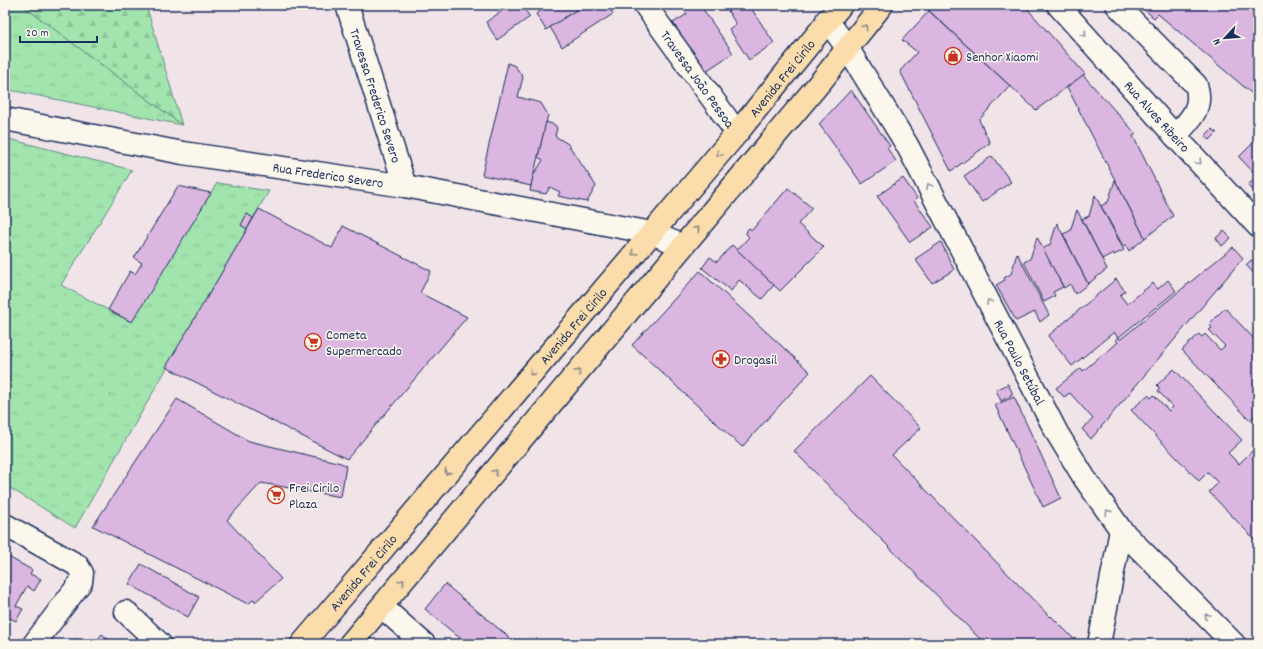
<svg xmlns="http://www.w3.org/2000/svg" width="1263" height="649" font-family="Dekko,sans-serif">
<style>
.grass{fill:url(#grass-tufts);stroke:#5e8a86}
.forest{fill:url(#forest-firs);stroke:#5e8a86}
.building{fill:#dbb6e0;stroke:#1b2f5e}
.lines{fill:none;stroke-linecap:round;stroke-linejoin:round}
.minor-casing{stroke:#1b2f5e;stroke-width:25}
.major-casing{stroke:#1b2f5e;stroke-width:25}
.minor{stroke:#fbf7ec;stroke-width:22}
.major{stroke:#faddab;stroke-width:22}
.oneway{stroke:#8a8684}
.oneway2{stroke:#8b93a5}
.labels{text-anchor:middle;stroke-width:3;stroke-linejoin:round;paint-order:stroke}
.poi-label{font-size:14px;fill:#1b2f5e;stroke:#fbf7ec;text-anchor:start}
.street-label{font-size:14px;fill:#1b2f5e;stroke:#fbf7ec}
</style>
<defs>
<pattern id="grass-tufts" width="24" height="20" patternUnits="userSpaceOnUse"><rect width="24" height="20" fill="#a2e4ae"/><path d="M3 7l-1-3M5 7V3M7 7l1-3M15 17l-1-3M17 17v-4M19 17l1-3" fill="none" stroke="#8bc498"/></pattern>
<pattern id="forest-firs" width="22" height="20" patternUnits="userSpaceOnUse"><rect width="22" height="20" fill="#a2e4ae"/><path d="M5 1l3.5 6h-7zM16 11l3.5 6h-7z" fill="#8bc498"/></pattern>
</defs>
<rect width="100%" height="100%" fill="#f1e4e8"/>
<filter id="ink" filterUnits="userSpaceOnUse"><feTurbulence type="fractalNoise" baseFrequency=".025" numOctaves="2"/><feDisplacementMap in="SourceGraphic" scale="8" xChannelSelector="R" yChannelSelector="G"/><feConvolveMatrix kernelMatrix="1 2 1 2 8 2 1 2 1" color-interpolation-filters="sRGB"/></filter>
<g filter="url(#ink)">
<g class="grass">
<path d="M5 5H22L182 125 5 89Z"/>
<path d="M5 138 132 170 61 285 131 322 217 183 269 191 253 218 247 214 241 225 247 229 75 528 5 485Z"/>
</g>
<path class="forest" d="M22 5H146L182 125Z"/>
<g class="building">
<path d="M498 5H521L530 17 497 40 486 22 502 11Z"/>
<path d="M536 5H549L540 11Z"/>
<path d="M549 5H584L546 30 536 14Z"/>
<path d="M584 5H608L613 14 562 47 550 27Z"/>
<path d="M680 5H700L733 53 706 71 673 23 687 14Z"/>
<path d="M736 5H749L774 43 749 60 729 29 736 24 728 11Z"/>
<path d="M923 5H1024L1085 74 1036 110Z"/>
<path d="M1139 5H1258V94L1256 97 1158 14 1154 18Z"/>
<path d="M929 11 1010 86 979 120 990 143 951 171 900 71 917 52 902 40Z"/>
<path d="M508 63 515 66 523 77 518 97 541 103 548 115 531 186 482 175Z"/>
<path d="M1083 75 1136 134 1133 136 1173 216 1145 238 1067 87Z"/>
<path d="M851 90 890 146 887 148 896 161 862 184 819 124Z"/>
<path d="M546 122 555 125 557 128 555 136 568 144 596 186 587 202 558 196 560 192 550 187 546 194 530 191 533 176 543 160 538 157Z"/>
<path d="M1212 129 1217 133 1210 140 1205 136Z"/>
<path d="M1258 138V173L1256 175 1239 157Z"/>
<path d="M992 156 1011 182 982 202 964 176Z"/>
<path d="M1258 175V195L1248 185Z"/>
<path d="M903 178 917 198 914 201 933 227 910 242 877 196Z"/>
<path d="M1115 180 1145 238 1129 251 1126 245 1123 246 1101 206 1108 202Z"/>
<path d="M178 186 211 193 132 322 108 310 130 271 135 274 142 263 134 258Z"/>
<path d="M788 188 812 208 798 224 824 247 780 291 737 250 749 237 746 234 747 230 749 228 752 230Z"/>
<path d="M1095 195 1124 250 1114 255 1113 253 1102 259 1082 219 1089 216Z"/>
<path d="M259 209 332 248 343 226 431 271 420 293 467 317 347 459 166 367Z"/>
<path d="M1077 210 1107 269 1088 284 1063 234 1070 231Z"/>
<path d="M247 214 253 218 247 229 241 225Z"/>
<path d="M1057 223 1088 284 1075 294 1070 284 1064 288 1042 249 1050 245Z"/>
<path d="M1224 231 1231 238 1222 246 1216 238Z"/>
<path d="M1037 237 1063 287 1053 292 1055 296 1044 302 1024 262 1030 259Z"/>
<path d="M941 242 954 270 932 283 915 259Z"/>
<path d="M732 245 774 285 762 299 739 280 731 291 702 268 710 257 717 262Z"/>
<path d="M1233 247 1243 258 1091 439 1082 429 1093 419 1070 393 1064 397 1056 388 1081 368 1083 371 1104 353 1105 354 1118 342 1115 340 1118 338 1121 339Z"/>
<path d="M1017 253 1049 315 1040 322 1035 312 1016 321 996 285 1005 280 1004 278 1011 274Z"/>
<path d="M1251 260 1258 267V278L1246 265Z"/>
<path d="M700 271 810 372 742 447 632 345Z"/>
<path d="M1116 279 1125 291 1120 295 1127 304 1153 283 1158 289 1168 280 1176 291 1119 337 1118 338 1114 332 1072 366 1048 336Z"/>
<path d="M1225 308 1258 343V413L1250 420 1182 350 1199 334 1202 337 1205 334 1220 350 1225 346 1209 330 1212 328 1209 324Z"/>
<path d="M1174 369 1242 440 1228 453 1239 464 1252 451 1258 457V543L1209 492 1218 483 1208 472 1199 481 1131 410 1148 395 1151 398 1154 395 1169 411 1173 407 1158 391 1160 388 1157 385Z"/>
<path d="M870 376 921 428 892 455 1050 617 1051 616 1075 640 1073 644H985L794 451Z"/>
<path d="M1008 384 1013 394 1010 395 1011 396 1001 401 996 390Z"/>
<path d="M1014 397 1061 498 1043 507 995 405Z"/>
<path d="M177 399 249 441 341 463 346 466 341 497 261 483 227 520 281 579 255 602 254 599 248 604 93 526Z"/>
<path d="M5 555 32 570 30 574 41 579 34 591 27 586 16 606 23 609 16 621 6 616 5 617Z"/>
<path d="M141 564 199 597 188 617 129 584Z"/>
<path d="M445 584 517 644H467L425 609Z"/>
<path d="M102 634 114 644H94Z"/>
<path d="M76 639 83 644H72Z"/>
</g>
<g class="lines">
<g class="minor-casing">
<g id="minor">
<path id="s1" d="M347 5 405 186"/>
<path id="s2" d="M645 5 737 133"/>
<path id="s3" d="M1058 5 1175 136 1258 226"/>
<path d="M1117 5 1196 85C1204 108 1189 121 1175 136"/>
<path id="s4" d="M827 20 848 49 907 145 1057 433 1085 479 1121 530 1234 644"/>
<path id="s5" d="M5 119 183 153 405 186 652 233 683 246"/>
<path d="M5 525 77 565 82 573 81 582 34 644"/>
<path d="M382 607 424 644"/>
<path d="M126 612 160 644"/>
<path d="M1099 644 1121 530"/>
</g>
</g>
<g class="major-casing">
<g id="major">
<path id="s6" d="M302 644 737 133 841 5"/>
<path d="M350 644 822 80 882 5"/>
</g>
</g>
<use href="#minor" class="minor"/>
<use href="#major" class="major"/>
</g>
<defs><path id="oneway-chevron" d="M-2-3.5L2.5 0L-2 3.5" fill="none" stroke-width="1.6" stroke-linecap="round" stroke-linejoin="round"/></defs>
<g class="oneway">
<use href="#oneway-chevron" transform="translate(865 27) rotate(-52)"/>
<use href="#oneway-chevron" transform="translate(719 154) rotate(130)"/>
<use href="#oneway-chevron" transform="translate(697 229) rotate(-50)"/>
<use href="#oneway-chevron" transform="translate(634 253) rotate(130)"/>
<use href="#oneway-chevron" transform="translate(578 372) rotate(-50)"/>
<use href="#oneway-chevron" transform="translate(532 373) rotate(130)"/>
<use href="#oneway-chevron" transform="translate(447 472) rotate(130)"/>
<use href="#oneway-chevron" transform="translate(495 472) rotate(-50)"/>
<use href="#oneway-chevron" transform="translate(402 582) rotate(-50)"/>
</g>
<g class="oneway2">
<use href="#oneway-chevron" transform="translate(1084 34) rotate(48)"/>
<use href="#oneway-chevron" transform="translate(1199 162) rotate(47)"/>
<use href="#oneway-chevron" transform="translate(929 186) rotate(-118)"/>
<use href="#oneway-chevron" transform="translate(989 302) rotate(-118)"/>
<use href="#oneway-chevron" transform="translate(1108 512) rotate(-125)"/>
<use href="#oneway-chevron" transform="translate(1207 616) rotate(-135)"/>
</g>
</g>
<defs>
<g id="shop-ring" transform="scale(0.9)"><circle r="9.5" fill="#fbf7ec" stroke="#c8321e" stroke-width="1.5"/><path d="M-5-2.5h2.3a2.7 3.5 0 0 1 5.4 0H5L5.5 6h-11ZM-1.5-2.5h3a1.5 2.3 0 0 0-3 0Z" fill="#c8321e"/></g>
<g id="supermarket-ring" transform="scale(0.9)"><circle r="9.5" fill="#fbf7ec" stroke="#c8321e" stroke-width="1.5"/><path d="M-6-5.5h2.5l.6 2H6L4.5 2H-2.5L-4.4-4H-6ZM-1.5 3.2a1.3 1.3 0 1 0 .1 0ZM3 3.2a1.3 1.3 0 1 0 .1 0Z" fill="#c8321e"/></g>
<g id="pharmacy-ring" transform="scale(0.9)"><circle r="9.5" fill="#fbf7ec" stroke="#c8321e" stroke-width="1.5"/><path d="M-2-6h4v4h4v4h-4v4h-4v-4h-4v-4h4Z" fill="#c8321e"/></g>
</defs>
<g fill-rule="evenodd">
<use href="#shop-ring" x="953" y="56"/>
<use href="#supermarket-ring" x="313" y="342"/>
<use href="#pharmacy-ring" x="721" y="359"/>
<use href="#supermarket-ring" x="276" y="495"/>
</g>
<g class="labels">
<g class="poi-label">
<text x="966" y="61">Senhor Xiaomi</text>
<text x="326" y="339">Cometa<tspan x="326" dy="16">Supermercado</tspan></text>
<text x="734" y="364">Drogasil</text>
<text x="289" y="492">Frei Cirilo<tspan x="289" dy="16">Plaza</tspan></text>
</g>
<g class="street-label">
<text dy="5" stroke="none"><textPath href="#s6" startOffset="742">Avenida Frei Cirilo</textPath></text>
<text dy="5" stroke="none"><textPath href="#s2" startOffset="91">Travessa João Pessoa</textPath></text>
<text dy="5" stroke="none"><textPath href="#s1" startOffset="95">Travessa Frederico Severo</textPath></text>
<text dy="5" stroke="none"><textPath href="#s3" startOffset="149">Rua Alves Ribeiro</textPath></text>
<text dy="5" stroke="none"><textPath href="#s5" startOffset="328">Rua Frederico Severo</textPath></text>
<text dy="5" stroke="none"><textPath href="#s6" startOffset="418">Avenida Frei Cirilo</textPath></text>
<text dy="5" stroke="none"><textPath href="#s4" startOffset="393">Rua Paulo Setúbal</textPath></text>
<text dy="5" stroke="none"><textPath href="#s6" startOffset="94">Avenida Frei Cirilo</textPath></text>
</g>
</g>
<rect width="1263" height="649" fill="none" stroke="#fbf7ec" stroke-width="20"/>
<rect x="10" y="10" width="1243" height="629" fill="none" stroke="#1b2f5e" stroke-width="1.5" filter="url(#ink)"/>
<g transform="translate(1225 38) rotate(244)" stroke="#fbf7ec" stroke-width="3" paint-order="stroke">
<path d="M0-3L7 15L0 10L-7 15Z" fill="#1b2f5e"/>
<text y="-6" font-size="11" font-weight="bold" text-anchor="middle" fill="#1b2f5e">N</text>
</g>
<path d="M20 36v6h77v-6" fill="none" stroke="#1b2f5e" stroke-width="2"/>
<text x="26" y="36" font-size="12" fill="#1b2f5e" stroke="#fbf7ec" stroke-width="3" paint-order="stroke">20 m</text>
</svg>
